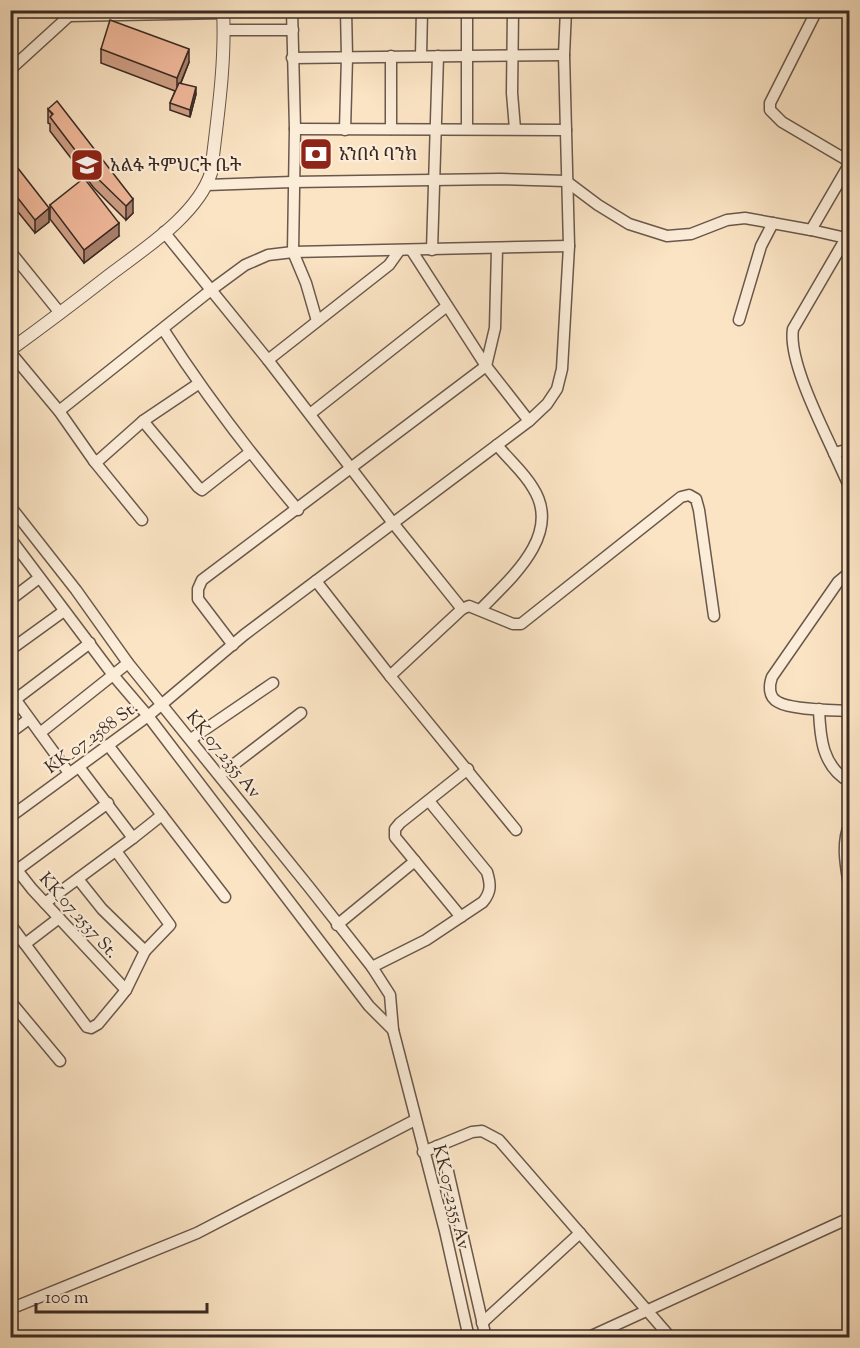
<svg xmlns="http://www.w3.org/2000/svg" width="860" height="1348" font-family="'Sorts Mill Goudy','Noto Serif Ethiopic',serif">
<style>
.lines{fill:none;stroke-linecap:round;stroke-linejoin:round}
.minor-casing{stroke:#6a584c;stroke-width:13}
.tertiary-casing{stroke:#6a584c;stroke-width:14}
.minor{stroke:#fcedd9;stroke-width:10}
.tertiary{stroke:#fcedd9;stroke-width:12}
.wall{fill:#ce9e84;stroke:#3a2a24;stroke-width:1.5}
.shaded-wall{fill:#a8816c;stroke:#3a2a24;stroke-width:1.5}
.building{fill:#f0b89a;stroke:#3a2a24;stroke-width:1.5}
.labels{text-anchor:middle;stroke-width:4.5;stroke-linejoin:round;paint-order:stroke}
.poi-label{font-size:18px;fill:#3a2a24;stroke:#fcedd9;text-anchor:start}
.street-label{font-size:18px;fill:#3a2a24;stroke:#fcedd9}
</style>
<rect width="100%" height="100%" fill="#fbe4c4"/>
<filter id="stains"><feTurbulence type="fractalNoise" baseFrequency=".00333" numOctaves="4"/><feColorMatrix values="0 0 0 0 .2 0 0 0 0 .09 0 0 0 0 .02 0 0 0 .5 -.17"/></filter>
<radialGradient id="worn" r=".72"><stop offset=".6" stop-color="#630" stop-opacity="0"/><stop offset="1" stop-color="#630" stop-opacity=".3"/></radialGradient>
<g class="lines">
<g class="minor-casing">
<g id="minor">
<path d="M292 10 295 129 293 252 569 246"/>
<path d="M513 10 512 93 515 129"/>
<path d="M817 10 770 103V110L782 122 850 162"/>
<path d="M69 16 223 13"/>
<path d="M224 30H293"/>
<path d="M421 56 422 10"/>
<path d="M292 58 564 55"/>
<path d="M13 67 69 16 60 10"/>
<path d="M295 129 566 130"/>
<path d="M391 129V56"/>
<path d="M467 129V10"/>
<path d="M345 130 347 57 346 10"/>
<path d="M207 185 293 182 500 179 566 181 598 205 629 224 667 236 691 234 727 220 745 218 811 230 850 163"/>
<path d="M811 230 846 238 793 329C788 360 821 424 834 453L850 449"/>
<path d="M164 232 268 360 393 523 462 609"/>
<path d="M432 250 438 56"/>
<path d="M10 251 60 313"/>
<path d="M412 251 486 366 529 421"/>
<path d="M739 320 761 246 773 223"/>
<path d="M163 329C204 393 249 452 298 510"/>
<path d="M10 352 59 411 94 461 99 460 143 421 198 384"/>
<path d="M268 360 389 265 399 251"/>
<path d="M59 411 211 290 245 265 268 255 293 252 306 283 317 321"/>
<path d="M310 414 447 306"/>
<path d="M143 421 198 487 202 490 249 453"/>
<path d="M834 453 850 488"/>
<path d="M94 461 142 520"/>
<path d="M10 506 76 590 128 663 309 887 372 967 390 995 393 1030 445 1231 469 1338"/>
<path d="M10 538 113 675 148 716 369 1006 393 1030"/>
<path d="M850 572 838 582 772 677C769 685 768 697 778 702 791 710 833 710 850 711"/>
<path d="M316 581 390 676 516 830"/>
<path d="M10 600 39 578"/>
<path d="M480 610C510 579 563 535 533 488 524 472 508 459 497 445"/>
<path d="M233 645 198 599V589L202 580 486 366 495 328 497 249"/>
<path d="M10 650 64 611"/>
<path d="M390 676 462 609 469 606 513 624H521L681 497 689 495 696 499 699 510 714 616"/>
<path d="M10 692 69 773"/>
<path d="M16 699 90 643"/>
<path d="M819 709C820 737 822 767 850 782"/>
<path d="M10 733 29 719"/>
<path d="M40 733 128 663"/>
<path d="M191 739 273 683"/>
<path d="M108 745 225 897"/>
<path d="M220 775 301 713"/>
<path d="M10 817 148 716 244 635 529 421 547 404 557 389 562 369 569 246 564 55 566 10"/>
<path d="M850 824C840 844 847 871 850 892"/>
<path d="M133 838 162 815"/>
<path d="M10 861 32 889 126 990"/>
<path d="M17 870 108 803"/>
<path d="M78 879 102 909 145 951"/>
<path d="M45 903 133 838 79 767"/>
<path d="M461 917 395 837V829L400 823 468 769"/>
<path d="M10 924 87 1027 91 1028 98 1024 118 1000 126 990 145 951 170 925 116 851"/>
<path d="M337 925 415 861"/>
<path d="M25 944 59 918"/>
<path d="M372 967 426 940 483 902C491 892 491 885 487 872L429 801"/>
<path d="M10 1001 60 1061"/>
<path d="M437 1146 447 1167 486 1338"/>
<path d="M423 1152 472 1132 482 1131 499 1140 671 1338"/>
<path d="M10 1309 197 1233 415 1120"/>
<path d="M482 1323 580 1233"/>
<path d="M587 1338 843 1221"/>
</g>
</g>
<g class="tertiary-casing">
<path id="tertiary" d="M10 350C43 326 75 302 107 277 142 250 197 216 211 173 217 120 226 64 223 10"/>
</g>
<use href="#minor" class="minor"/>
<use href="#tertiary" class="tertiary"/>
</g>
<g class="wall">
<path d="M101 49 189 62 181 83 196 94 190 117 170 110V103L175 91 101 63Z"/>
<path d="M48 109 133 213 126 220 94 188 50 131V124L48 123Z"/>
<path d="M10 158 49 222 35 233 10 202Z"/>
<path d="M50 205 119 236 84 263 50 219Z"/>
</g>
<g class="shaded-wall">
<path d="M189 49V62L177 92V78Z"/>
<path d="M196 87V94L190 117V110Z"/>
<path d="M133 199V213L126 220V206Z"/>
<path d="M49 208V222L35 233V220Z"/>
<path d="M119 223V236L84 263V250Z"/>
</g>
<g class="building">
<path d="M110 20 189 49 177 78 101 49Z"/>
<path d="M179 83 196 87 190 110 170 103Z"/>
<path d="M57 101 133 199 126 206 94 175 50 117 53 114 48 109Z"/>
<path d="M10 158 49 208 35 220 10 188Z"/>
<path d="M84 178 119 223 84 250 50 205Z"/>
</g>
<defs>
<g id="bank-square" transform="scale(1.725)"><rect x="-9" y="-9" width="18" height="18" rx="4" fill="#8f2418" stroke="#fcedd9"/><path d="M-6-4H6V4H-6ZM0-2.3a2.3 2.3 0 1 0 0 4.6a2.3 2.3 0 1 0 0-4.6Z" fill="#fff"/></g>
<g id="school-square" transform="scale(1.725)"><rect x="-9" y="-9" width="18" height="18" rx="4" fill="#8f2418" stroke="#fcedd9"/><path d="M0-5L7-2L0 1L-7-2ZM-4 1L0 2.5L4 1V4Q0 6-4 4Z" fill="#fff"/></g>
</defs>
<g fill-rule="evenodd">
<use href="#bank-square" x="316" y="154"/>
<use href="#school-square" x="87" y="165"/>
</g>
<g class="labels">
<g class="poi-label">
<text x="339" y="160">አንበሳ ባንክ</text>
<text x="110" y="171">አልፋ ትምህርት ቤት</text>
</g>
<g class="street-label">
<text transform="translate(91 737) rotate(-36)" y="6">KK_07_2588 St.</text>
<text transform="translate(224 754) rotate(51)" y="6">KK_07_2355 Av</text>
<text transform="translate(79 915) rotate(48)" y="6">KK_07_2537 St.</text>
<text transform="translate(452 1197) rotate(76)" y="6">KK_07_2355 Av</text>
</g>
</g>
<rect width="860" height="1348" fill="none" stroke="#fbe4c4" stroke-width="36"/>
<rect x="12" y="12" width="836" height="1324" fill="none" stroke="#3a2a24" stroke-width="3"/>
<rect x="18" y="18" width="824" height="1312" fill="none" stroke="#3a2a24" stroke-width="1.5"/>
<path d="M36 1303v9h171v-9" fill="none" stroke="#3a2a24" stroke-width="3"/>
<text x="45" y="1303" font-size="18" fill="#3a2a24" stroke="#fcedd9" stroke-width="4.5" paint-order="stroke">100 m</text>
<rect width="100%" height="100%" filter="url(#stains)"/>
<rect width="100%" height="100%" fill="url(#worn)"/>
</svg>
